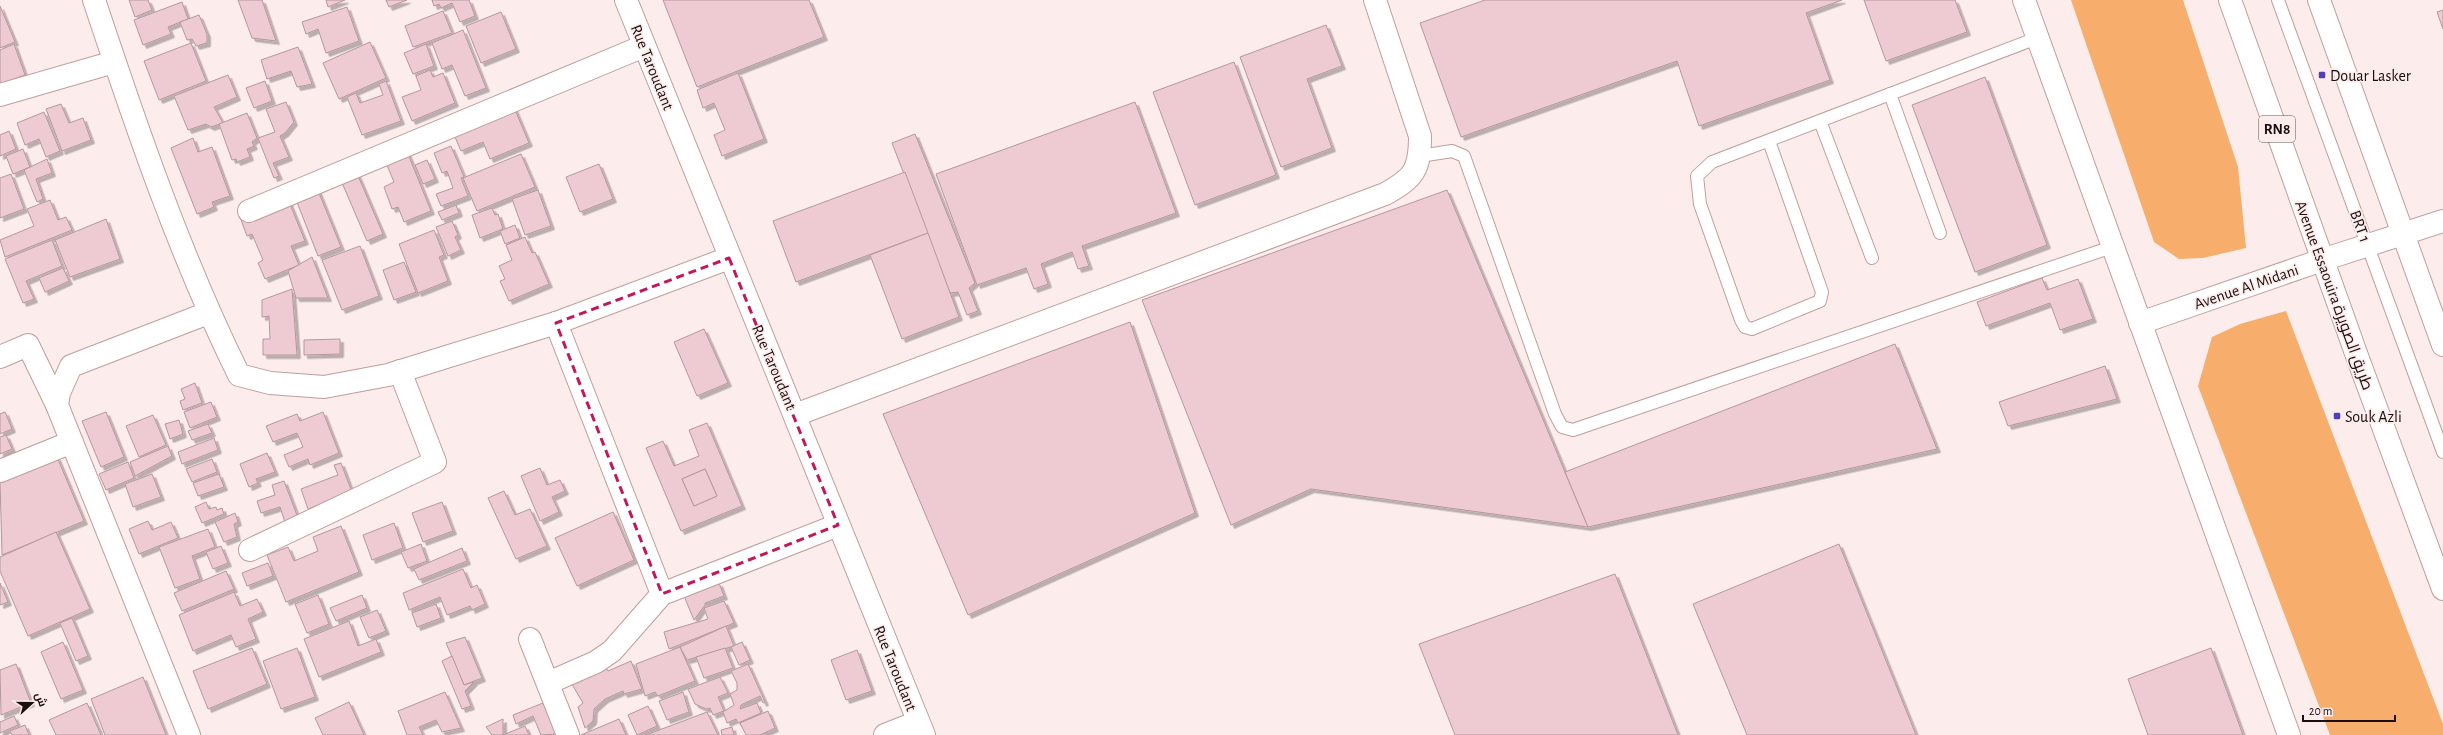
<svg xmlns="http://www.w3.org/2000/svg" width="2443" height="735" font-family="'Alegreya Sans',Cairo,sans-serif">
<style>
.green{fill:#f7ae6c}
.building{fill:#eecbd3;stroke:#b6969e;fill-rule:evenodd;filter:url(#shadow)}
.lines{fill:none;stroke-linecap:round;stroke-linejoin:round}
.lane-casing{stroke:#bf9e9c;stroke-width:14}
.street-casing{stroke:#bf9e9c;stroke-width:24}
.primary-casing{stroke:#bf9e9c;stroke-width:24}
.lane{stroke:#fff;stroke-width:12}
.street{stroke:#fff;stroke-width:22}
.primary{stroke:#fff;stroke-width:22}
.marked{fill:none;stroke:#c2185b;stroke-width:3;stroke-dasharray:8 5;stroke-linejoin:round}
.poi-dot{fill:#4f41b8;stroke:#fcedec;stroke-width:1.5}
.labels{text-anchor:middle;stroke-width:3.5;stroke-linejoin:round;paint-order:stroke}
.shield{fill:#fcedec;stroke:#5e5151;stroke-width:1}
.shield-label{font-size:15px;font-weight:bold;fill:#1a0e0e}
.street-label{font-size:16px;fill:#1a0e0e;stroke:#fcedec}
.poi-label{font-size:16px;fill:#1a0e0e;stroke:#fcedec;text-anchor:start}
</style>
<defs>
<filter id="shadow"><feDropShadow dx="3.5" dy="3.5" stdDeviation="0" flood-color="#0004"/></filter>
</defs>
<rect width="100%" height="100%" fill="#fcedec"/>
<g class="green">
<path d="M2071 0H2183L2238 167 2246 248 2203 258 2179 259 2154 242Z"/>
<path d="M2286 311 2443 724V735H2330L2198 386 2212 337 2240 324Z"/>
</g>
<g class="building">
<path d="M129 0H148L152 10 135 17Z"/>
<path d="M238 0H262L276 41 252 38Z"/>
<path d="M326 0H345L328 7Z"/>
<path d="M386 0H407L389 7Z"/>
<path d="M432 0H469L475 16 460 22 452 3 441 8 439 4 434 6Z"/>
<path d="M663 0H809L824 37 697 87Z"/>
<path d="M1485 0H1842L1806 13 1830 80 1699 126 1677 61 1461 137 1420 23Z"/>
<path d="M1864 0H1955L1967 32 1886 61Z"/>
<path d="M182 2 188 19 168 27 171 34 143 45 134 20Z"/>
<path d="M0 6 15 42 0 48Z"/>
<path d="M347 7 359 41 326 53 318 29 306 34 302 22Z"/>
<path d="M2443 10V29L2437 12Z"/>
<path d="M443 11 452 33 413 47 405 26Z"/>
<path d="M501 12 516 49 481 63 466 26Z"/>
<path d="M199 15 207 34V43L196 46 192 39 187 40 180 22Z"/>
<path d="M1326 25 1342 66 1307 79 1332 148 1281 167 1240 57Z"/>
<path d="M463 30 486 88 465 96 452 65 442 69 432 43Z"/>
<path d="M370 42 386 78 339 99 323 63Z"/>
<path d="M191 43 206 81 159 100 144 61Z"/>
<path d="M14 44 25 75 0 84V50Z"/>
<path d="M426 44 434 66 413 74 404 53Z"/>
<path d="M298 47 312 84 297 87 291 71 267 79 261 60Z"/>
<path d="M1234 62 1276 175 1195 205 1153 92Z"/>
<path d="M430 70 433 77 443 73 455 103 412 121 402 97 421 90 416 76Z"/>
<path d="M738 73 764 139 722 156 714 135 725 130 714 103 703 108 697 90Z"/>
<path d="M228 75 237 97 214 107 223 123 211 127 206 124 188 130 174 96Z"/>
<path d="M1985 77 2047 245 1975 272 1912 105Z"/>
<path d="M265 81 272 101 254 108 246 88Z"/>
<path d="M386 81 401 121 362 135 347 97 356 93 360 103 383 95 379 84Z"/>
<path d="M286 102 294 122 285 133 280 136 289 157 273 163 279 176 274 178 258 138 275 132 266 109Z"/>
<path d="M1135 102 1176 213 1082 246 1089 266 1078 269 1072 252 1041 264 1048 284 1034 289 1026 268 977 285 936 174Z"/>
<path d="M61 104 69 123 83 118 91 140 62 151 46 109Z"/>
<path d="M513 105 529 143 490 159 483 142 461 151 452 130Z"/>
<path d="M44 112 60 151 46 157 39 139 25 145 17 123Z"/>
<path d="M247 113 257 138 252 142 254 146 247 149 250 157 237 162 236 159 232 160 219 124Z"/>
<path d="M9 131 16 149 0 156V135Z"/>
<path d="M915 134 975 283 969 288 978 311 967 315 958 292 950 293 892 143Z"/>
<path d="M193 138 198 152 212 147 230 196 212 202 214 207 197 214 171 148Z"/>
<path d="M451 146 464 177 461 178 468 196 441 206 436 194 453 188 447 171 442 173 434 153Z"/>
<path d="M23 149 30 167 13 174 6 156Z"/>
<path d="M406 149 431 211 404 222 398 207 392 209 384 187 394 182 384 158Z"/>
<path d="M521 154 535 187 477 211 463 178Z"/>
<path d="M47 159 52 173 36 179 43 199 37 202 24 170Z"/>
<path d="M427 160 435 179 423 184 415 165Z"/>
<path d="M599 164 613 199 580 212 566 177Z"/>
<path d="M356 171 383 234 367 241 340 178Z"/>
<path d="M905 172 928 233 796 282 773 221Z"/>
<path d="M11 174 24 209 0 218V178Z"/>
<path d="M317 188 341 247 318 256 295 197Z"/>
<path d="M538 190 551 226 525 235 512 199Z"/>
<path d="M1447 190 1588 527 1311 489 1231 525 1142 300Z"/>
<path d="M287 197 305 241 291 246 299 265 265 279 258 263 263 260 252 234 247 236 240 217Z"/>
<path d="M50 200 58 220 66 217 72 230 5 257 0 240 34 226 27 209Z"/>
<path d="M456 205 459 213 442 220 438 212Z"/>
<path d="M492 208 495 215 498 214 503 229 480 238 472 215Z"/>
<path d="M106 219 120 259 70 277 55 240Z"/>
<path d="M452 221 458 235 455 237 461 250 448 256 436 227Z"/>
<path d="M515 225 520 238 505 244 500 231Z"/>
<path d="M434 230 444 255 439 257 448 281 418 293 399 244Z"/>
<path d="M928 233 959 317 902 339 870 255Z"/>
<path d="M525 237 532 253 535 252 549 284 509 301 500 281 505 279 499 266 512 260 506 245Z"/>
<path d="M52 240 62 266 26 281 34 299 23 303 5 259Z"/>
<path d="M360 246 379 296 342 310 322 260Z"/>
<path d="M312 257 328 298H296L288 271Z"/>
<path d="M404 262 416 292 394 300 383 270Z"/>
<path d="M63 268 69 281 45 292 39 278Z"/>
<path d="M2042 278 2047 290 2078 279 2093 319 2060 330 2050 303 1986 326 1977 302Z"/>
<path d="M292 289 297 355H263V339H270L269 316 262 317V300Z"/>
<path d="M1130 322 1195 513 968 615 883 414Z"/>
<path d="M704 329 728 383 697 396 674 342Z"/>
<path d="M340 339V354L304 355V340Z"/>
<path d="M1895 344 1937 449 1588 527 1565 472Z"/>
<path d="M2105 366 2117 399 2008 426 1999 402Z"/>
<path d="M195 383 202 403 183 410 180 401 185 399 181 389Z"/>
<path d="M211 402 217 417 190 428 184 412Z"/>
<path d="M5 412 12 429 0 434V414Z"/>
<path d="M106 412 124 457 101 467 82 421Z"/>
<path d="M323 412 339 453 310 465 308 459 289 467 284 455 303 447 297 433 273 442 266 426 297 414 300 421Z"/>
<path d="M153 415 166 445 139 457 126 426Z"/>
<path d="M179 420 183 434 170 439 165 424Z"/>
<path d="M707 423 742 506 681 531 646 448 663 441 674 466 699 456 689 430ZM705 469 717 496 694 506 682 479Z"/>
<path d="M208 424 212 433 192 440 188 431Z"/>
<path d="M6 435 12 449 0 454V437Z"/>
<path d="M214 438 218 450 182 464 178 452Z"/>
<path d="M168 446 172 456 135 476 130 462Z"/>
<path d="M267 453 275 472 256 479 258 483 249 487 240 464Z"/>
<path d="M57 457 84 521 2 555 0 480Z"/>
<path d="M212 459 217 472 192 482 186 469Z"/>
<path d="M128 462 134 478 106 490 99 474Z"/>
<path d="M341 463 352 492 308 509 301 489 338 475 334 465Z"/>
<path d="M540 468 547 485 560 480 565 491 552 497 559 512 540 521 521 476Z"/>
<path d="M705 469 717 496 694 506 682 479Z"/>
<path d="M152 474 161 497 133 507 125 484Z"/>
<path d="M219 474 224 487 198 496 193 483Z"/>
<path d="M284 481 298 518 285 522 280 507 261 513 257 501 275 495 272 485Z"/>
<path d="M504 491 515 515 530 509 547 546 516 559 488 498Z"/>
<path d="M206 502 209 509 216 507 217 510 222 508 224 514 202 523 195 507Z"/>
<path d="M442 502 453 531 423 542 412 513Z"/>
<path d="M613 512 634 560 577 586 555 538Z"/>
<path d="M235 513 238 522 234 524 237 537 224 542 215 522Z"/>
<path d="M148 521 152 530 171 522 178 538 139 554 129 529Z"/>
<path d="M394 523 403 548 372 560 363 535Z"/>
<path d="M341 526 359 572 286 602 267 555 288 547 294 561 318 551 313 537Z"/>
<path d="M208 529 215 547 192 556 200 579 175 588 159 547Z"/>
<path d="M56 532 90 609 28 636 0 571V557Z"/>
<path d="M421 544 427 561 408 568 401 552Z"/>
<path d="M1839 544 1916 735H1747L1693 604Z"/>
<path d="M221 546 228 563 213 569 206 552Z"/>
<path d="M462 548 467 561 419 580 414 569Z"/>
<path d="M268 563 273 576 247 586 242 573Z"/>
<path d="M463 569 471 588 477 585 485 604 472 610 470 606 447 615 440 597 409 610 403 593Z"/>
<path d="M226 571 234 589 182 611 174 593Z"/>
<path d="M1615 574 1678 735H1455L1419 644Z"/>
<path d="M0 583 8 602 0 605Z"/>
<path d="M719 583 724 596 705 603V605L694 620 684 596Z"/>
<path d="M234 592 240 606 257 599 263 612 248 619 256 639 236 647 231 635 193 651 179 615Z"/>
<path d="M318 595 329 624 307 633 295 604Z"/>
<path d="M362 595 367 608 336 621 330 608Z"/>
<path d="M724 601 734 623 669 649 664 632 708 619 704 608Z"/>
<path d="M436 604 441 618 417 627 412 613Z"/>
<path d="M377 610 386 631 369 638 360 617Z"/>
<path d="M72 618 88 656 76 661 60 623Z"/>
<path d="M349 621 358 646 376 639 381 652 319 677 304 639Z"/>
<path d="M726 626 734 646 687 660 680 647Z"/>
<path d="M465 637 482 678 464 685 446 643Z"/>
<path d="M63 642 83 690 61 699 41 652Z"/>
<path d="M742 642 750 660 739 665 731 647Z"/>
<path d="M680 647 695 681 658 696 655 692 645 696 636 664Z"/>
<path d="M252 648 267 684 208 709 193 671Z"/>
<path d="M297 648 315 697 281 709 263 661Z"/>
<path d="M725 648 733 668 704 678 696 657Z"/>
<path d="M2211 648 2243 735H2148L2128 679Z"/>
<path d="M857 650 872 691 846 700 831 660Z"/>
<path d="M452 656 464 685 474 682 465 691 471 706 462 709 442 661Z"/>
<path d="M631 661 642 689 624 694 623 691 605 699 594 709 593 721 585 728 578 707 583 703 570 681 606 668 608 671Z"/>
<path d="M16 664 31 703 1 715 0 670Z"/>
<path d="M748 664 765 702 763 703 760 696 741 705 740 709 757 703 761 713 738 723 736 719 727 723 723 712 734 705 730 694 737 690V683L731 671Z"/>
<path d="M143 677 166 735H105L91 699Z"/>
<path d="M720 677 728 693 718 697 724 711 713 715 710 708 706 709 695 704 688 689Z"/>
<path d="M445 692 461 728 442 732 436 720 419 727 423 735H407L398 711Z"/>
<path d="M683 692 689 712 667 720 659 701Z"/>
<path d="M349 702 364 735H323L315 718Z"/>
<path d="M87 703 101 735H56L49 720Z"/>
<path d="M543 703 556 734 541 735 533 716 516 724 513 715Z"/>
<path d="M648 706 657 726 637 735 628 715Z"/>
<path d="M768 711 775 728 760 735H746L740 723Z"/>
<path d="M707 712 718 735H646Z"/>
<path d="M14 716 18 725 0 733V722Z"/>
<path d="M503 719V735H492L486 727Z"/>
<path d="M619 719 626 735H581Z"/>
<path d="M25 725 29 735H12L10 731Z"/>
<path d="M525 726 529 735H503Z"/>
<path d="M732 727 734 735H722L721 730Z"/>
</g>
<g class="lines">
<g class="lane-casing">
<g id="lane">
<path d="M2278 0 2443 452"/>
<path d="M1890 94 1940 233"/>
<path d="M1820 121 1872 258"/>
<path d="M1769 141 1822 292 1820 301 1752 329 1745 327 1741 320 1700 204 1697 176 1712 162 2037 38"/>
<path d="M1420 156 1452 151 1464 156 1555 414 1562 427 1573 430 2112 247"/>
</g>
</g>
<g class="street-casing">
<g id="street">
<path d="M94 0C136 126 180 256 239 375L270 383 324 387 388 375 556 323 729 258"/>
<path d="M626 0 924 735"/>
<path d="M2024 0 2289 735"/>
<path d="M0 95 114 62"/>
<path d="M249 211 644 46"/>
<path d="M556 323 662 594"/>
<path d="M2140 323 2322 260 2443 221"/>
<path d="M0 357 28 345 57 405"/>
<path d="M795 415 1385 194C1414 178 1420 170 1420 136L1375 0"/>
<path d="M0 471 72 442"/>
<path d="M250 550 435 462 400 371"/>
<path d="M530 639 568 735"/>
<path d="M548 683 596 662 612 651 662 594 838 525"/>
<path d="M189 735 57 405 59 393 71 366 208 313"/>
<path d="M885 735 918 722"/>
</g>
</g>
<g class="primary-casing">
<g id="primary">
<path d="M2230 0 2357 356 2443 589"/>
<path d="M2319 0 2443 345"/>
</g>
</g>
<use href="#lane" class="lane"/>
<use href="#street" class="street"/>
<use href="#primary" class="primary"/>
</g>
<path class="marked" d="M729 258 838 525 662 594 556 323Z"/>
<g class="poi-dot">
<rect x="2318" y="71" width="8" height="8" rx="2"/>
<rect x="2333" y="412" width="8" height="8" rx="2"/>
</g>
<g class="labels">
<rect class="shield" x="2259" y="116" width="36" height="26" rx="3"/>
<g class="shield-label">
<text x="2277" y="134">RN8</text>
</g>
<g class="street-label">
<text transform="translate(653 67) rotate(68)" y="6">Rue Taroudant</text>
<text transform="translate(2361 226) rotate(70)" y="6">BRT 1</text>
<text transform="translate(2246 286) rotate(-19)" y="6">Avenue Al Midani</text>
<text transform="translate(2335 295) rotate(70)" y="6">Avenue Essaouira طريق الصويرة</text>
<text transform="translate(775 367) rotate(67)" y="6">Rue Taroudant</text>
<text transform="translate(896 668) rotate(68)" y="6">Rue Taroudant</text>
</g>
<g class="poi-label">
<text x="2330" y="81">Douar Lasker</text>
<text x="2345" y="422">Souk Azli</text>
</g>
</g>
<g transform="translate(32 703) rotate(69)" stroke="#fcedec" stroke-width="3" paint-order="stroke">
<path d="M0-3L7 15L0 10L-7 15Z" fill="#1a0e0e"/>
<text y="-6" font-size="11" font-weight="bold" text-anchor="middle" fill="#1a0e0e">ش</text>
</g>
<path d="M2303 715v6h92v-6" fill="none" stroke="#1a0e0e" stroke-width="2"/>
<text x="2309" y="715" font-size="12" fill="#1a0e0e" stroke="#fcedec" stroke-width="3" paint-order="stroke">20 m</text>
</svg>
